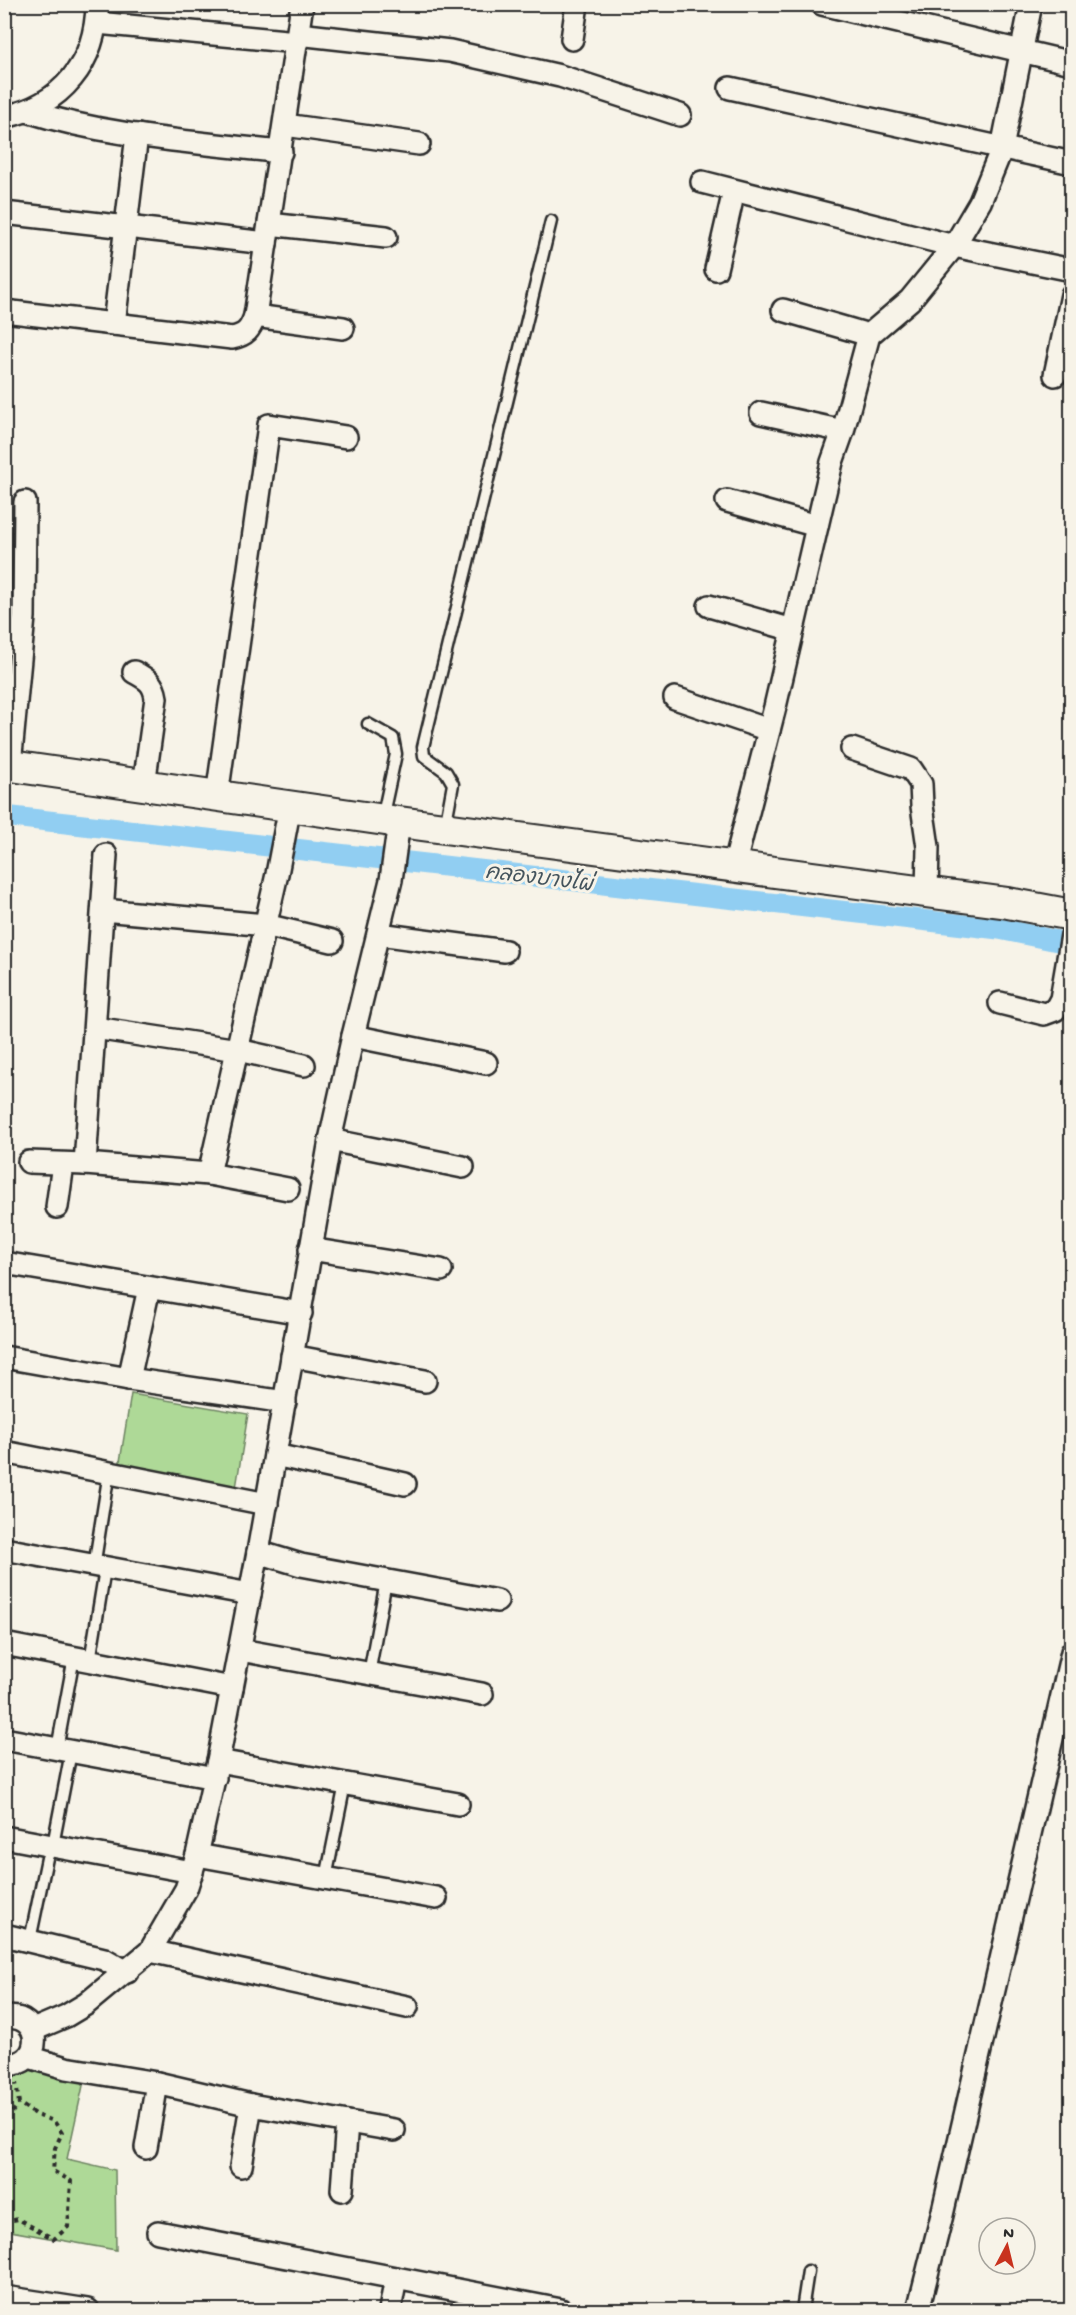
<svg xmlns="http://www.w3.org/2000/svg" width="1076" height="2315" font-family="'Gochi Hand','Playpen Sans Thai',sans-serif">
<style>
.green{fill:#aed997;stroke:#6c8261;stroke-width:1.5}
.lines{fill:none;stroke-linecap:round;stroke-linejoin:round}
.canal{stroke:#91cef2;stroke-width:21}
.lane-casing{stroke:#2b2b2b;stroke-width:15}
.street-casing{stroke:#2b2b2b;stroke-width:26}
.secondary-casing{stroke:#2b2b2b;stroke-width:34}
.path{stroke:#2b2b2b;stroke-width:4;stroke-dasharray:4.5 4.5;stroke-linecap:butt}
.lane{stroke:#f7f3e8;stroke-width:10}
.street{stroke:#f7f3e8;stroke-width:21}
.secondary{stroke:#f7f3e8;stroke-width:30}
.labels{text-anchor:middle;stroke-width:6;stroke-linejoin:round;paint-order:stroke}
.water-label{font-size:21px;font-style:italic;fill:#44545d;stroke:#f7f3e8}
</style>
<rect width="100%" height="100%" fill="#f7f3e8"/>
<filter id="ink" filterUnits="userSpaceOnUse"><feTurbulence type="fractalNoise" baseFrequency=".0167" numOctaves="2"/><feDisplacementMap in="SourceGraphic" scale="12" xChannelSelector="R" yChannelSelector="G"/><feConvolveMatrix kernelMatrix="1 2 1 2 8 2 1 2 1" color-interpolation-filters="sRGB"/></filter>
<g filter="url(#ink)">
<g class="green">
<path d="M131 1394 248 1414 235 1494 118 1474Z"/>
<path d="M16 2066 84 2081 67 2159 115 2170 116 2250 5 2230 4 2074Z"/>
</g>
<g class="lines">
<path class="canal" d="M4 816 999 929 1072 944"/>
<g class="lane-casing">
<g id="lane">
<path d="M368 724 393 738 396 754 382 819"/>
<path d="M445 827 453 784 446 772 424 756 423 747 551 221"/>
<path d="M94 1567 109 1472"/>
<path d="M90 1661 105 1569"/>
<path d="M369 1674 386 1581"/>
<path d="M57 1749 74 1657"/>
<path d="M326 1878 345 1784"/>
<path d="M30 1940 47 1858 53 1845 71 1752"/>
<path d="M802 2310 808 2271"/>
</g>
</g>
<g class="street-casing">
<g id="street">
<path d="M822 4 1072 63"/>
<path d="M97 23 297 42"/>
<path d="M298 34 450 51 560 76 680 115"/>
<path d="M572 39 577 4"/>
<path d="M730 88 1072 163"/>
<path d="M27 111C109 137 196 142 281 152"/>
<path d="M4 117C62 105 96 63 97 4"/>
<path d="M285 125 419 144"/>
<path d="M702 182 954 246 1072 270"/>
<path d="M4 213 266 243"/>
<path d="M269 224 386 237"/>
<path d="M716 269 734 191"/>
<path d="M783 310 869 335"/>
<path d="M4 311 232 338C246 335 250 330 255 316L302 4"/>
<path d="M255 316 343 328"/>
<path d="M114 324 137 135"/>
<path d="M1055 375 1072 295"/>
<path d="M761 413 843 431"/>
<path d="M727 501 817 526"/>
<path d="M709 606 793 630"/>
<path d="M134 672C147 679 154 683 156 698L144 785"/>
<path d="M675 698 769 730"/>
<path d="M852 749 911 769 921 784 922 806 928 847 927 892"/>
<path d="M10 765 24 617 25 502"/>
<path d="M217 796 269 425 346 437"/>
<path d="M734 867 775 707 832 462 843 431 869 335 910 300 954 246 980 202 1002 148 1031 4"/>
<path d="M103 910 265 925 332 941"/>
<path d="M379 934 505 951"/>
<path d="M1000 1003 1044 1014 1055 1010 1061 999 1072 935"/>
<path d="M95 1028 238 1050 304 1065"/>
<path d="M353 1036 486 1063"/>
<path d="M330 1140 463 1167"/>
<path d="M29 1162 85 1164 209 1174 288 1189"/>
<path d="M85 1164 106 855"/>
<path d="M209 1174 277 874 290 806"/>
<path d="M57 1207 63 1164"/>
<path d="M310 1249 441 1270"/>
<path d="M4 1263 301 1313"/>
<path d="M292 1356 425 1381"/>
<path d="M4 1357 129 1379 285 1402"/>
<path d="M129 1379 149 1288"/>
<path d="M4 1452 267 1504"/>
<path d="M275 1455 405 1484"/>
<path d="M4 1549 250 1594"/>
<path d="M258 1552 301 1565 497 1601"/>
<path d="M4 1644 232 1688"/>
<path d="M240 1650 482 1694"/>
<path d="M4 1739 215 1778"/>
<path d="M218 1761 458 1804"/>
<path d="M4 1837 192 1872"/>
<path d="M197 1855 436 1898"/>
<path d="M4 1935 104 1959 127 1972"/>
<path d="M150 1951 407 2007"/>
<path d="M4 2018C44 2011 45 2069 4 2064"/>
<path d="M33 2030 66 2016 86 2004 150 1951 186 1889 197 1855 218 1761 258 1552 330 1140 353 1036 391 880 399 822"/>
<path d="M29 2057 66 2068 157 2083 251 2105 394 2130"/>
<path d="M146 2148 157 2083"/>
<path d="M241 2166 251 2105"/>
<path d="M342 2190 347 2122"/>
<path d="M158 2232 561 2310"/>
<path d="M4 2297 88 2310"/>
<path d="M390 2310 396 2278"/>
<path d="M918 2310 942 2215 1072 1652"/>
</g>
</g>
<g class="secondary-casing">
<path id="secondary" d="M4 765 399 822 1008 903 1072 915"/>
</g>
<g class="path">
<path d="M4 2128 7 2119 19 2103"/>
<path d="M4 2222 18 2219 54 2239 68 2227 71 2181 53 2171 55 2148 62 2133 54 2121 36 2115 19 2103 16 2083"/>
</g>
<use href="#lane" class="lane"/>
<use href="#street" class="street"/>
<use href="#secondary" class="secondary"/>
</g>
</g>
<g class="labels">
<g class="water-label">
<text transform="translate(539 877) rotate(7)" y="7">คลองบางไผ่</text>
</g>
</g>
<rect width="1076" height="2315" fill="none" stroke="#f7f3e8" stroke-width="24"/>
<rect x="12" y="12" width="1052" height="2291" fill="none" stroke="#2b2b2b" stroke-width="2" filter="url(#ink)"/>
<g transform="translate(1007 2246) rotate(7)"><circle r="28" fill="#f7f3e8" stroke="#a5a39c" stroke-width="1.5"/>
<path d="M0-4.5L10 22L0 15L-10 22Z" fill="#c8321e"/>
<text y="-9" font-size="16" font-weight="bold" text-anchor="middle" fill="#2b2b2b">N</text>
</g>
</svg>
